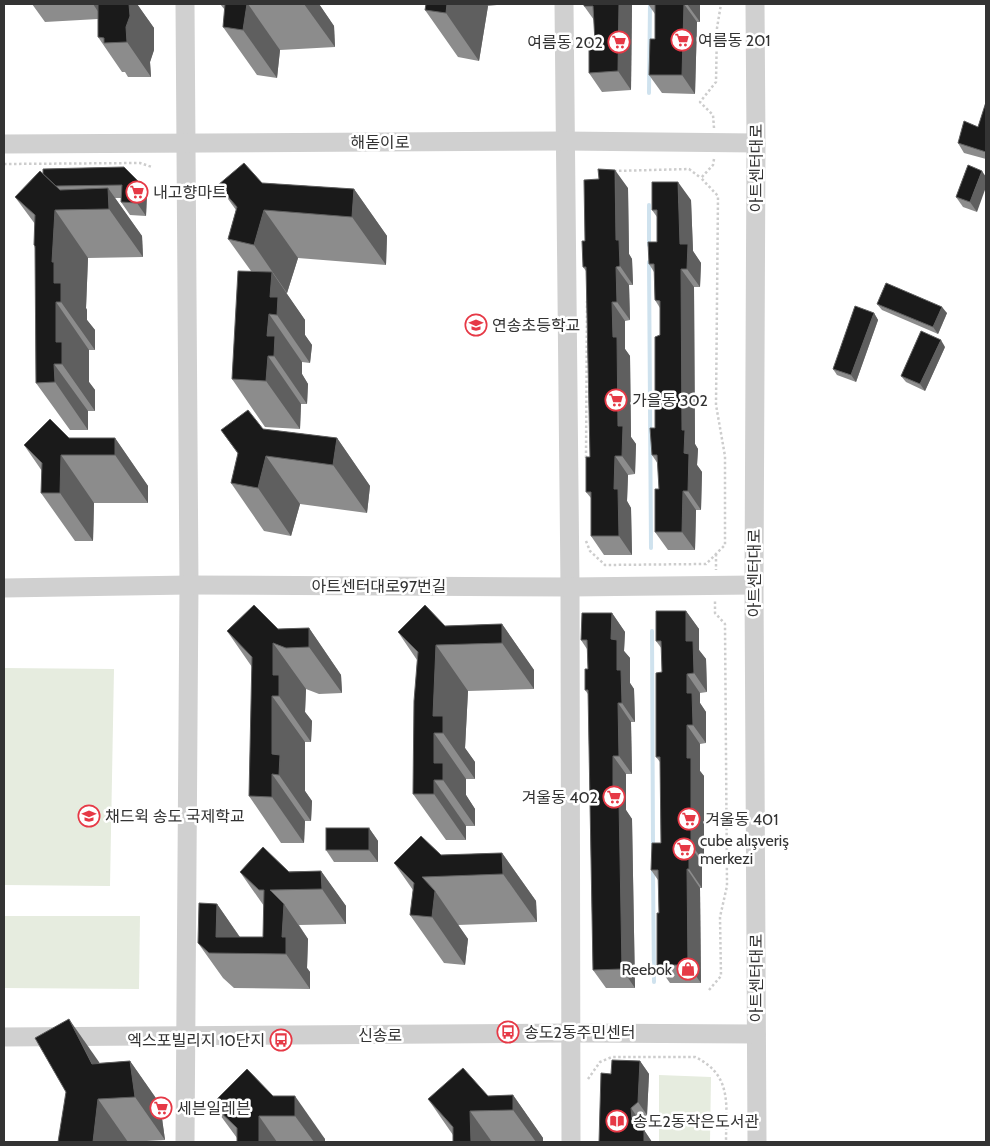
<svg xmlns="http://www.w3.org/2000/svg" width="990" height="1146" font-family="Cabin,'Noto Sans KR',sans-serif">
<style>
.green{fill:#e6ecdf}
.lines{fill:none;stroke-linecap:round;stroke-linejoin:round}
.stream{stroke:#cfe2ee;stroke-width:4}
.path{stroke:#cdcdcd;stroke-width:2.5;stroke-dasharray:2.5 2.5;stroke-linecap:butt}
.minor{stroke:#d0d0d0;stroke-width:19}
.wall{fill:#8c8c8c}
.shaded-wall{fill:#5f5f5f}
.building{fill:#1a1a1a;stroke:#5f5f5f}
.labels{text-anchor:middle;stroke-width:5;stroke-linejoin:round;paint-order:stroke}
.poi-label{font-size:16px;fill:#333;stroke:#fff;text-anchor:start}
.street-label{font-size:16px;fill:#333;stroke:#fff}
</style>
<rect width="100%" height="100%" fill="#fff"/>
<g class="green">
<path d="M4 668 114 669 110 886 4 885Z"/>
<path d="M4 916H140L139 989 4 988Z"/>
<path d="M659 1075 711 1077 710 1142H659Z"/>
</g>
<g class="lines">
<g class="stream">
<path d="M649 93 650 4"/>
<path d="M649 205V245"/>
<path d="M649 262 651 548"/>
<path d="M652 631 653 846"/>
<path d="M653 870 654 982"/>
</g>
<g class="path">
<path d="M714 128 713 115 700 102 716 82 717 28 721 4"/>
<path d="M4 164 140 163 152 167"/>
<path d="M614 171 689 169 701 178"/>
<path d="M586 458 587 301"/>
<path d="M586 541 590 551 605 565 706 564 725 545V456L716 405 718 196 701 178 713 165 714 159"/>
<path d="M716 554V570"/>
<path d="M709 990 721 976 720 917 727 886 725 624 715 613V600"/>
<path d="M588 1079 600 1062 612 1057H695C733 1075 726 1106 726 1142"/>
</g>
<g class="minor">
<path d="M185 4 189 585 185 1142"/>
<path d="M564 4 570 587 571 1142"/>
<path d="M755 4 756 143 754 585 757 1142"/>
<path d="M4 144 564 141 756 143"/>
<path d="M4 588 189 585 570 587 754 585"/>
<path d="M4 1037 570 1033 756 1034"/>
</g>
</g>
<g class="wall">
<path d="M32 4H137L154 28V50L150 62 151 77H128L125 72H122L98 37V19L45 22Z"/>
<path d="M220 4H319L334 26 335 47 280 50 277 78 257 75 223 27 225 10Z"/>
<path d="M426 4H506L488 6 479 61 458 57 425 10Z"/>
<path d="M584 4H632L631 90 602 92 589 73 595 42 594 20 584 6Z"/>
<path d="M648 4H700V22H697L695 94 662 93 649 75 655 39V14Z"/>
<path d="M986 102V159L964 153 958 143 978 127Z"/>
<path d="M968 165 977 212 963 207 956 197Z"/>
<path d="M43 174 138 181 147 194 146 216 130 215 121 202V198H115L142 236 143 257 88 258 86 308 87 310V320L95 330V350H89V382L95 390V411H88V430H70L36 383 35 248 34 245 35 224 15 197Z"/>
<path d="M262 183 354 189 387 236 386 265 298 258 287 293H286L305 320V335L312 345 310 363 302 362V374L308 384 307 404H301L300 429 265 427 232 379 251 271 228 239 236 210 218 185Z"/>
<path d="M628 188 629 254 632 259 633 285H629L630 320 625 321V349L630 356 631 437 636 444 635 474 628 475 627 501 631 508 632 555H604L591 536V498L586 492 590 457 586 271 583 267 585 241Z"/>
<path d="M691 200 693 251 701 263 700 287H694L695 444 698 449 697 465 702 472 701 510H696L695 550H668L655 532 659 489 658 464 652 455 655 428 660 335V308L655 300 654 272 649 264 657 242V217L652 210Z"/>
<path d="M877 304 947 313 938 334 882 310Z"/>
<path d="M874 313 878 320 856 382 837 375 833 369Z"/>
<path d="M945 347 925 391 906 382 901 376Z"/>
<path d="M263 429 337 438 370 486 367 513 300 504 291 536 264 531 231 483 238 454 221 430Z"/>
<path d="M69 438H115L148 486V503H94L93 541H75L41 493 42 471 24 445Z"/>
<path d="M686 611 699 629V650L706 659 707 692 700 693V703L706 712V743L700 744V771L704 776V862L702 863V888H700L701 983H670L657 965 659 913 658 880 651 870 661 843 660 762 656 757 662 672V649L656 641Z"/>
<path d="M612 613 625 632 624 651 630 658V683L634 689 635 722H631L632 774H626V810L632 819 635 988H606L593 970 588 694 585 690 588 669 587 649 581 640Z"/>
<path d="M502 624 534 670V689L468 691 465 748 475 762V779H466V795L475 809V826H466V840H446L413 794 417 660 398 632 445 626Z"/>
<path d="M309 628 341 675 342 693 319 694 306 689 305 712 312 721 311 742H305V791L312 801 311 821H305L304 843H281L249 796 252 667 227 631Z"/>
<path d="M369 828 378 841V862H334L326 850Z"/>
<path d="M502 853 536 901 537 922 458 925 468 939 465 965 444 963 410 915 413 890 394 863 441 855Z"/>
<path d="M321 871 346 906V924L299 925 308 939 307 968 310 972V989L234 988 223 978 198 943 217 904 240 937H263L264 906 240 872Z"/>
<path d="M130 1061 160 1104 165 1140 128 1142H58L99 1063Z"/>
<path d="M640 1061 649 1074 647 1115 640 1121 641 1127 644 1130 652 1142H599L611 1074Z"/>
<path d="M513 1095 543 1138V1142H453V1135L428 1099Z"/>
<path d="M273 1096 325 1139V1142H237V1138L212 1104Z"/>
</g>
<g class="shaded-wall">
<path d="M93 4H103V19Z"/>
<path d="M129 4H137L154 28V50L150 62 151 77 127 42 126 27Z"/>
<path d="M247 4H248L280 50 277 78 243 30Z"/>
<path d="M304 4H319L334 26 335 47Z"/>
<path d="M447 4H487L488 6 479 61 446 13Z"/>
<path d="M619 4H632L631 90 618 71Z"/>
<path d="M684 4 697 22 695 94 682 75Z"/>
<path d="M687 4H700V22Z"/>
<path d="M615 170 628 188 629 254 632 259 633 285 620 266 616 240Z"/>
<path d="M982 171 986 177V187L977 212 970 202Z"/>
<path d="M138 181 147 194 146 216 137 203Z"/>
<path d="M678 182 691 200 693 251 701 263 700 287 687 269 680 244Z"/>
<path d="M108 188 142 236 143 257 109 209Z"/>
<path d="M354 189 387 236 386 265 352 217Z"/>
<path d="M55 210 88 258 86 308 87 310V320L95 330V350L61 302 54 283 52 262Z"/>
<path d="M264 210 298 258 287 293 254 245Z"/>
<path d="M616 267 629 285 630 320 617 302Z"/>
<path d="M681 269 694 287 695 444 698 449 697 465 702 472 701 510 688 491 682 430Z"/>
<path d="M272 272 305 320V335L312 345 310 363 277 315 270 297Z"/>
<path d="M56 302 89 350V382L95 390V411L62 364 56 342Z"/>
<path d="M612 302 625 321V349L630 356 631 437 636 444 635 474 622 456 618 426 613 337Z"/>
<path d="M942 307 947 313 938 334 933 327Z"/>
<path d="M874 313 878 320 856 382 851 375Z"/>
<path d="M269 314 302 362V374L308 384 307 404 274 356 267 336Z"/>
<path d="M941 340 945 347 925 391 920 384Z"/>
<path d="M268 356 301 404 300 429 266 381Z"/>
<path d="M54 364 88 411V430L55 382Z"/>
<path d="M115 438 148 486V503L115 455Z"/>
<path d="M337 438 370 486 367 513 333 465Z"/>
<path d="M61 455 94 503 93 541 60 493Z"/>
<path d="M266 456 300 504 291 536 258 488Z"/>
<path d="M615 456 628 475 627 501 631 508 632 555 619 536 614 489Z"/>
<path d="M683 491 696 510 695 550 682 532Z"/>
<path d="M686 611 699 629V650L706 659 707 692 694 673 686 641Z"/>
<path d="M612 613 625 632 624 651 630 658V683L634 689 635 722 622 703 617 670 611 639Z"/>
<path d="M502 624 534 670V689L502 643Z"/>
<path d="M309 628 341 675 342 693 309 647Z"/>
<path d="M273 643 306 689 305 712 312 721 311 742 279 696 273 675Z"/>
<path d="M436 645 468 691 465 748 475 762V779L443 733 433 716Z"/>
<path d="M687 674 700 693V703L706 712V743L693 725 687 693Z"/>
<path d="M272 696 305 742V791L312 801 311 821 279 775 272 754Z"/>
<path d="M618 703 631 722 632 774 619 756Z"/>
<path d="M687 725 700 744V771L704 776V862L691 844 687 758Z"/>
<path d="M434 733 466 779V795L475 809V826L443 780 434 763Z"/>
<path d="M613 756 626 774V810L632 819 635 988 622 969 613 800Z"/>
<path d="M272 774 305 821 304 843 272 797Z"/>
<path d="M434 780 466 826V840L434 794Z"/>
<path d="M369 828 378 841V862L369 850Z"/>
<path d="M689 844 702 863V888L689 869Z"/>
<path d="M502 853 536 901 537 922 503 874Z"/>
<path d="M687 869 700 888 701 983 688 965Z"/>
<path d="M321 871 346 906V924L322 889Z"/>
<path d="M435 891 468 939 465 965 432 917Z"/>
<path d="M217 904 241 939 216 937Z"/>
<path d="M284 904 308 939 307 968 310 972V989L286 954 282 937Z"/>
<path d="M69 1019 99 1062 118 1098 92 1064Z"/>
<path d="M130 1061 160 1104 165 1140 135 1097Z"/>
<path d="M640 1061 649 1074 647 1115 638 1102Z"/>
<path d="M513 1095 543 1138V1142H536L513 1110Z"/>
<path d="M295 1096 325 1139V1142H314L295 1116Z"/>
<path d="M98 1099 128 1142H93Z"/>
<path d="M631 1108 640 1121 641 1132 632 1119Z"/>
<path d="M470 1111 492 1142H471Z"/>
<path d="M259 1116 277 1142H259Z"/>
<path d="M644 1130 652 1142H644Z"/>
</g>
<g class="building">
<path d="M98 4H129L130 16 126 27 127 42 104 43V38L98 37Z"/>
<path d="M225 4H247L243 30 223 27Z"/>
<path d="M426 4H447L446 13 425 10Z"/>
<path d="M584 4H619L618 71 589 73V42H595L593 6H584Z"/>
<path d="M655 4H684L682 75H649L650 39H655Z"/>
<path d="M986 102V152L958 143 964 121 978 127Z"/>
<path d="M244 163 262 183 354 189 352 217 264 210 254 245 228 239 237 207 218 185Z"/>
<path d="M968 165 982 171 970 202 956 197Z"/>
<path d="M124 167 138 181 137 203 121 202 122 185 56 186 43 174V169Z"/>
<path d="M598 169 615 170 616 240H619L620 266 616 267 617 302H612L613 337H617L618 426H623L622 456H615L614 489H618L619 536H591V492H586V457H590L586 267H583L582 241H585L584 180 599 179Z"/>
<path d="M40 171 60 190 108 188 109 209 55 210 52 262H54V283H61V302H56V342H62V364H54L55 382 36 383 35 246 34 245 35 215 15 197Z"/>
<path d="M652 182H678L680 244H688L687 269H681L682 430H685L684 453 689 454 688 491H683L682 532H655V489H659L657 455H652L650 428H655V337L660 335V301L655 300 654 264H649L648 242H657V210H652Z"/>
<path d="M238 271 272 272 270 297H278L277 315 269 314 267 336H275L274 356H268L266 381 232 379Z"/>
<path d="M886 283 942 307 933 327 877 304Z"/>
<path d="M855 306 874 313 851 375 833 369Z"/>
<path d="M921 331 941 340 920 384 901 376Z"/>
<path d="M248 410 263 429 337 438 333 465 266 456 258 488 231 483 238 453 221 430Z"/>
<path d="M50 419 69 438H115V455H61L60 493H41L42 463 24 445Z"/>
<path d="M254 605 278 629 309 628V647L286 648 273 643V675H279V696H272V754L280 755 279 775 272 774V797L249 796 252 657 227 631Z"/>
<path d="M425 605 445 626 502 624V643L436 645 433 716H443V733H434V763H443V780H434V794H413L414 701 418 652 398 632Z"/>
<path d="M656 611H686V641H693L694 673 687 674V693H692L693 725H687V758H691V844H689V869H687L688 965H657V913H659L658 870H651L652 843H661L660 757H656V673L662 672 661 641H656Z"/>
<path d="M582 613H612L611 639 617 640V670H621L622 703H618L619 756H613V800L619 801 622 969 593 970 588 690H585V669H588L587 640H581Z"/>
<rect x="326" y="828" width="43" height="22"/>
<path d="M421 836 441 855 502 853 503 874 422 877 435 891 432 917 410 915 414 883 394 863Z"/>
<path d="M263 847 289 872 321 871 322 889 270 890 284 904 282 937H286V954L209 953 198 943 199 903 217 904 216 937H263L264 890H259L240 872Z"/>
<path d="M69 1019 92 1064 130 1061 135 1097 98 1099 93 1142H58L66 1092 35 1038Z"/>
<path d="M612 1060 640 1061 638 1102 631 1108 632 1119 644 1130V1142H599L601 1073 611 1074Z"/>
<path d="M463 1068 488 1096 513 1095V1110L470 1111 471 1142H453V1127L428 1099Z"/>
<path d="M247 1069 273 1096H295V1116H259V1142H237V1128L212 1104Z"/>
</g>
<defs>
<g id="supermarket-ring" transform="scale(1.125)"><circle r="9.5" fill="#fff" stroke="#e63946" stroke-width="1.5"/><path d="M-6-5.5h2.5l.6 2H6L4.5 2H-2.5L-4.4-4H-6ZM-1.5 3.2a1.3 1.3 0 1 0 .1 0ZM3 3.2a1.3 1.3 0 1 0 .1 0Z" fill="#e63946"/></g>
<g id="school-ring" transform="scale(1.125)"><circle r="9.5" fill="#fff" stroke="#e63946" stroke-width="1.5"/><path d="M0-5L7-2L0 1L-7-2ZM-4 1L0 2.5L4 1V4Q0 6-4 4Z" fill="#e63946"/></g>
<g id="shop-ring" transform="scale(1.125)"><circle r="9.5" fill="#fff" stroke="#e63946" stroke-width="1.5"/><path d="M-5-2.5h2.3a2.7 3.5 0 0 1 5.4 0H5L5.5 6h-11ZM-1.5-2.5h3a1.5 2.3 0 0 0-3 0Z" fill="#e63946"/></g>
<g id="bus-ring" transform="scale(1.125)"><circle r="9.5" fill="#fff" stroke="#e63946" stroke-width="1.5"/><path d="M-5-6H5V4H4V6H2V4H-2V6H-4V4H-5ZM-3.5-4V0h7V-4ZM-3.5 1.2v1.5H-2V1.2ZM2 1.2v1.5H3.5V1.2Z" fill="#e63946"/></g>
<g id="library-ring" transform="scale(1.125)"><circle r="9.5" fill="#fff" stroke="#e63946" stroke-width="1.5"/><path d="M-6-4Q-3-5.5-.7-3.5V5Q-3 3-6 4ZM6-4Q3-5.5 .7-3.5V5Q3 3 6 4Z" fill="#e63946"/></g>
</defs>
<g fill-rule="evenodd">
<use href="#supermarket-ring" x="682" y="40"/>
<use href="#supermarket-ring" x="619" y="42"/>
<use href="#supermarket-ring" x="137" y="192"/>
<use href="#school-ring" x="476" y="325"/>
<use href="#supermarket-ring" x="616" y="400"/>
<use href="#supermarket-ring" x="614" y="797"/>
<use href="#school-ring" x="89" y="816"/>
<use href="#supermarket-ring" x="689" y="819"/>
<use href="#supermarket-ring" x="684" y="849"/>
<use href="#shop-ring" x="688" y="969"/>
<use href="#bus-ring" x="508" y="1032"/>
<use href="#bus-ring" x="281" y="1040"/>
<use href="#supermarket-ring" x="161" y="1108"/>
<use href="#library-ring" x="617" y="1121"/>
</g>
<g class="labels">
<g class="poi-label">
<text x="698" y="46">여름동 201</text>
<text x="603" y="48" text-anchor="end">여름동 202</text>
<text x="153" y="198">내고향마트</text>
<text x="492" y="331">연송초등학교</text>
<text x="632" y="406">가을동 302</text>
<text x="598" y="803" text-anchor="end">겨울동 402</text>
<text x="105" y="822">채드윅 송도 국제학교</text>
<text x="705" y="825">겨울동 401</text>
<text x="700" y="846">cube alışveriş<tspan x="700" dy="18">merkezi</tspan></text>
<text x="672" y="975" text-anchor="end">Reebok</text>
<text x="524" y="1038">송도2동주민센터</text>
<text x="265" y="1046" text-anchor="end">엑스포빌리지 10단지</text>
<text x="177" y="1114">세븐일레븐</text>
<text x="633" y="1127">송도2동작은도서관</text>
</g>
<g class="street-label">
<text x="380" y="148">해돋이로</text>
<text transform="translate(756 168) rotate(-90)" y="6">아트센터대로</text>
<text transform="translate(754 573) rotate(-90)" y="6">아트센터대로</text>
<text x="379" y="592">아트센터대로97번길</text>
<text transform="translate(756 978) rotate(-90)" y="6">아트센터대로</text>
<text x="380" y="1041">신송로</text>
</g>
</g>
<rect width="990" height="1146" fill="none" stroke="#333333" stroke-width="10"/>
</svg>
